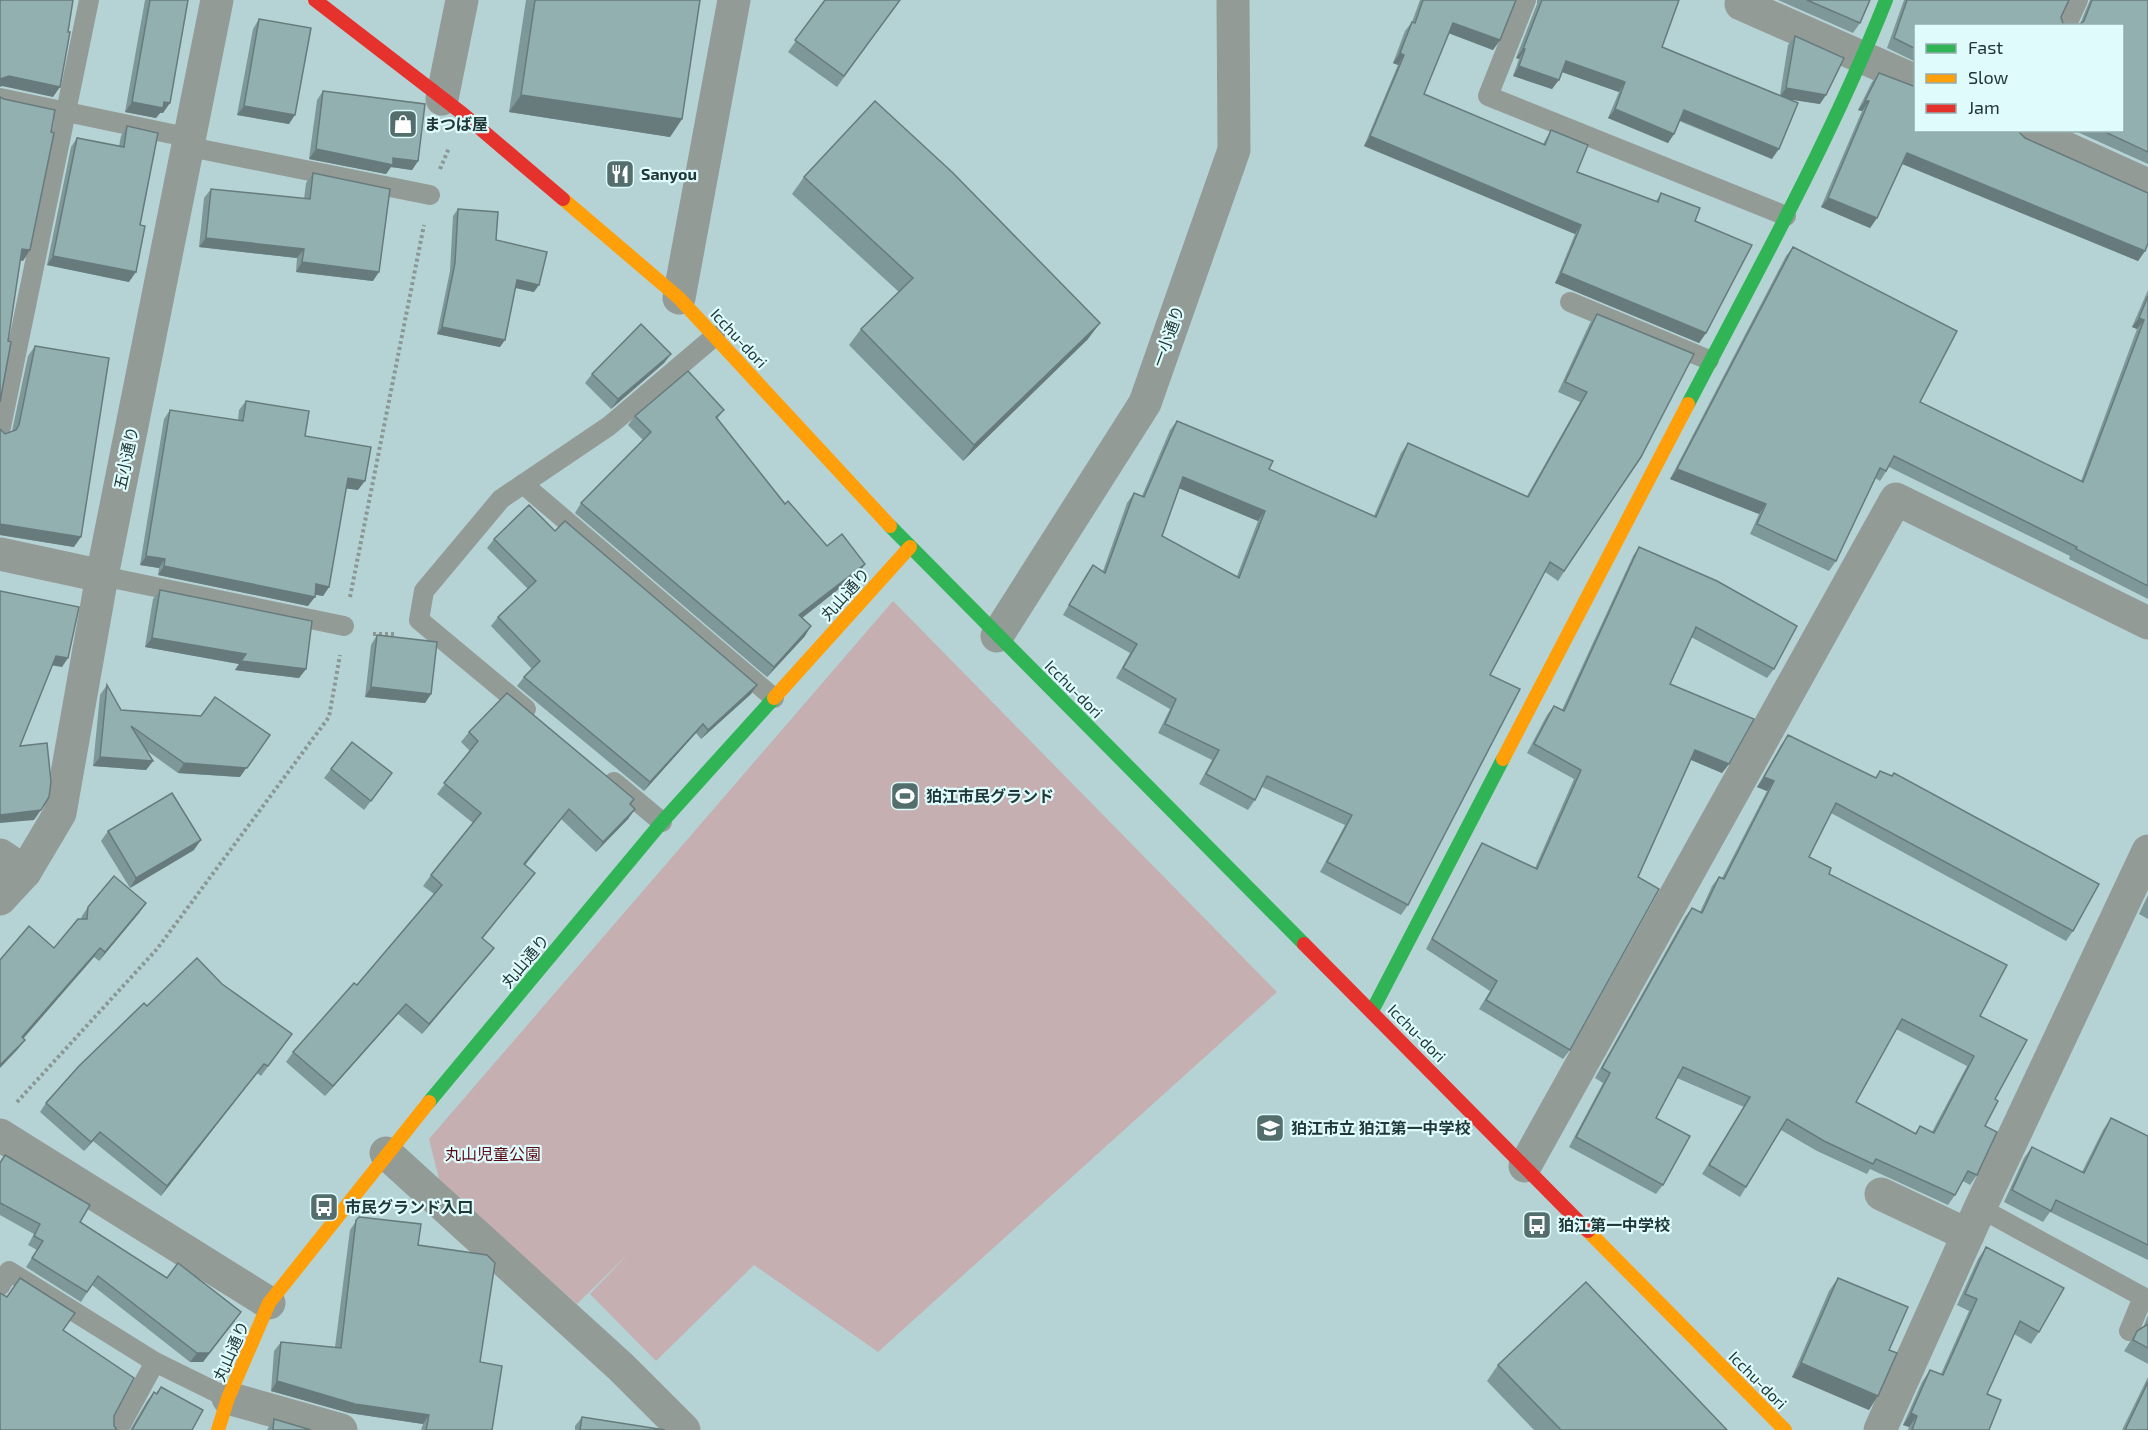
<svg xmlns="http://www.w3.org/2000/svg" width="2148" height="1430" font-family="'Exo 2','Noto Sans JP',sans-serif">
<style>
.green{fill:#c5afb0}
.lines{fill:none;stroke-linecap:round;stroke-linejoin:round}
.path{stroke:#8b9794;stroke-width:4;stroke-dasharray:3 3;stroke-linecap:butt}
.lane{stroke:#939b97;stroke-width:20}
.street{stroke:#939b97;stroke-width:33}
.fast{stroke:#30b455;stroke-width:14}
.slow{stroke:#ff9f0a;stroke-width:14}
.jam{stroke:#e5322d;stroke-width:14}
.wall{fill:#7e9798;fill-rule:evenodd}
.shaded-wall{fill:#677b7c}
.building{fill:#93b0b1;stroke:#677b7c;stroke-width:1.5;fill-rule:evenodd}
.labels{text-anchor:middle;stroke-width:4.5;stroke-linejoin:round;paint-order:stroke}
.poi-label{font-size:16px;font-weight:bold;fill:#203737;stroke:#dffbfc;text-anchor:start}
.street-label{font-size:16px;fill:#203737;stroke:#dffbfc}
.park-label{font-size:16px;fill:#5a0a17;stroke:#dffbfc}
</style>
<rect width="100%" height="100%" fill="#b5d3d5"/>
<path class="green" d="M893 601 1277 992 878 1352 754 1265 656 1361 590 1294 629 1253 577 1304 440 1183 429 1139Z"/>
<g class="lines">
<g class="path">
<path d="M440 169 449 148"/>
<path d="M350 597 424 225"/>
<path d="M373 634H395"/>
<path d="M17 1102 157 949 329 717 340 655"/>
</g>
<g class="lane">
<path d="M1526 0 1488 96 1786 216"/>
<path d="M2066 26 2078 0"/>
<path d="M0 98 191 138"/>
<path d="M190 147 430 195"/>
<path d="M1570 302 1709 360"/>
<path d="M0 432 89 0"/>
<path d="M523 484 774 698"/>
<path d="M102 576 344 626"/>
<path d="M526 709 419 620 424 591 501 499 609 426 715 336"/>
<path d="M614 782 662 822"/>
<path d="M1980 1208 2143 1297 2129 1331"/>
<path d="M0 1286 9 1271 155 1362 228 1398"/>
<path d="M118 1430 155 1362"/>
</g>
<g class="street">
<path d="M1741 4 1916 81"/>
<path d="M442 99 462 0"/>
<path d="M2026 130 2148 185"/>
<path d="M679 298 734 0"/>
<path d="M0 554 102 576"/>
<path d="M997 636 1145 403 1234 150 1233 0"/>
<path d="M0 855 25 872"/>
<path d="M0 899 25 872 60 813 102 576 217 0"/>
<path d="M0 1135 269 1303"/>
<path d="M386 1153 621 1367 684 1430"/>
<path d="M1525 1166 1896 499 2148 623"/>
<path d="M1881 1194 1968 1235"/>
<path d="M228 1398 341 1430"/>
<path d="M1880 1430 1980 1208 2148 851"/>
</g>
<g class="fast">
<path d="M1688 404C1757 272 1831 139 1886 0"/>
<path d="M890 526 1304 944"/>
<path d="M1372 1011 1503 759"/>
<path d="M429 1102 662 822 774 698"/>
</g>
<g class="slow">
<path d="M563 199 679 298 890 526"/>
<path d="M774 698 910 547"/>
<path d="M1503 759 1688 404"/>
<path d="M1588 1231 1785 1430"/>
<path d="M218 1430 228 1398 269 1303 429 1102"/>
</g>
<g class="jam">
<path d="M315 0 463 114 563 199"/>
<path d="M1304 944 1588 1231"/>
</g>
</g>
<g class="wall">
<path d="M145 0H188L163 113H160L156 118 125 112Z"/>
<path d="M526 0H700L682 119 670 137 509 112Z"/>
<path d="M825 0H900L837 87 788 52Z"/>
<path d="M1420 0H1516L1500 40 1493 50 1448 33 1424 94 1543 144 1551 130 1577 172 1656 201 1661 193 1695 221 1706 333 1699 343 1555 283 1575 234 1364 146 1398 65 1393 63 1405 31 1412 22Z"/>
<path d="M1537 0H1679L1662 47 1780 95 1788 45 1795 36 1820 104 1790 99 1772 159 1679 121 1674 134 1668 143 1608 118 1619 92 1562 72 1552 89 1513 76 1519 59 1516 58 1537 4Z"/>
<path d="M1778 0H1870L1860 23 1853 33Z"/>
<path d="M1904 0H2069L1916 26V62L1887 48Z"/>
<path d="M2090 0H2148V164L2073 130H2122L2080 24Z"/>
<path d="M259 19 289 124 237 115 253 29Z"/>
<path d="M1879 73 2145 251 2138 261 1902 164 1877 218 1870 228 1821 207 1862 111 1858 110 1872 82Z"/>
<path d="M323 91 418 161 412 170 391 167 386 174 309 159 317 100Z"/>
<path d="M127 126 129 282 47 265 71 147 77 138 119 146 121 136Z"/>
<path d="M313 173 373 281 296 272 297 258 199 247 204 198 211 189 304 199 306 183Z"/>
<path d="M804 177 1088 339 963 461 849 345 861 329 899 292 792 194Z"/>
<path d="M458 209 496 240 534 292 515 288 500 347 437 334 450 271 453 216Z"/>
<path d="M1793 247 1920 402 2081 481 2137 329 2132 327 2148 290V599L2069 559 2070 556 1889 467 1880 481 1875 478 1836 561 1829 571 1750 534 1759 514 1670 479 1786 256Z"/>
<path d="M1597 314 1641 457 1558 581 1545 572 1490 675 1408 905 1401 915 1320 872 1345 825 1262 787 1255 800 1248 810 1199 784 1212 760 1158 733 1170 709 1116 678 1130 653 1063 615 1086 575 1093 565 1103 571 1127 503 1134 493 1142 496 1170 430 1177 421 1269 469 1374 516 1401 453 1408 443 1527 496 1580 402 1558 392 1590 323ZM1179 488 1258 521 1237 576 1162 536Z"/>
<path d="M35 346 74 547 0 535V429L5 434 12 431 28 356Z"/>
<path d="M671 354 664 363 611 409 585 383 592 374Z"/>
<path d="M246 401 305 436 358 490 346 488 329 587 323 596 315 594 308 606 158 575 159 568 140 565 164 419 170 410 238 420 239 410Z"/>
<path d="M724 410 717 419 785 504 827 546 865 564 859 573 802 618 805 636 767 677 575 513 581 503 643 440 628 425 635 416Z"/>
<path d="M555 531 751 694 701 739 696 733 644 791 517 686 524 677 532 669 491 626 498 617 528 589 487 548 494 539Z"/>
<path d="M1639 547 1774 669 1767 678 1691 637 1670 684 1729 764 1722 773 1691 760 1638 877 1570 1050 1563 1059 1479 1009 1490 991 1426 949 1476 853 1482 843 1535 868 1574 779 1527 753 1547 715 1554 706 1562 710 1633 556Z"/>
<path d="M160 590 306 669 299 678 235 670 239 664 145 647 153 599Z"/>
<path d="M377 635 431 694 425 703 365 697 371 645Z"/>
<path d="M107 685 121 710 240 777 178 773 146 750 153 761 146 770 93 766 100 695Z"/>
<path d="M469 732 630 804 635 809 628 819 596 852 561 819 525 865 535 873 527 883 482 939 494 948 486 958 422 1034 398 1014 325 1096 286 1062 293 1052 357 985 434 894 423 886 431 875 473 823 437 794 470 751 461 742Z"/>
<path d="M1788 735 1875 778 1880 771 1892 776 1894 773 2073 931 2066 941 1831 813 1809 857 1829 874 1980 1016 1995 1099 1985 1126 1977 1175 1970 1185 1963 1181 1955 1195 1948 1205 1870 1169 1867 1174 1817 1151 1781 1130 1740 1197 1702 1174 1744 1107 1677 1078 1656 1118 1663 1185 1656 1194 1569 1147 1603 1083 1595 1078 1685 917 1692 908 1700 912 1712 886 1719 877 1722 878 1767 791 1757 787 1781 745ZM1896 1029 1967 1066 1932 1132 1920 1126 1915 1133 1856 1102Z"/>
<path d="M331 769 385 783 364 810 324 778Z"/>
<path d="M108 831 194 850 130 888 101 841Z"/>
<path d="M2148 895V919L2139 914Z"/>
<path d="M146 903 139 913 99 961 94 957 23 1038 18 1049 54 948 81 919 82 916 88 907Z"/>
<path d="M222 984 292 1034 261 1076 257 1073 161 1196 93 1141 84 1151 40 1112 46 1103 147 1006Z"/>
<path d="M2111 1118 2148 1136V1260L2050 1212 2043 1222 2004 1202 2024 1158 2032 1147 2082 1172 2103 1130Z"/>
<path d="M5 1155 80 1222 235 1321 203 1362H190L92 1285 81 1302 26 1267 37 1250 28 1245 34 1234 0 1215V1162Z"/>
<path d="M359 1217 418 1245 480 1362 492 1430H421L423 1424 349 1413 271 1391 274 1351 281 1342 335 1347 350 1230Z"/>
<path d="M1986 1247 2039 1332 2031 1344 2014 1334 1987 1394 1989 1430H1908L1909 1427 1903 1425 1922 1382 1930 1370 1941 1374 1969 1311 1957 1305 1978 1259Z"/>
<path d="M1838 1278 1889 1350 1869 1410 1792 1377 1829 1291Z"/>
<path d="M2148 1315V1364L2124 1351 2137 1331 2143 1328Z"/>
<path d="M1498 1365 1727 1430H1534L1487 1381Z"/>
<path d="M2148 1377V1430H2122Z"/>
<path d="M161 1387 192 1430H130L147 1401 154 1392 156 1393Z"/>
<path d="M582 1417 665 1430H575V1426Z"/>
<path d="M274 1419 311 1430H267Z"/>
</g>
<g class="shaded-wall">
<path d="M1453 23 1500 40 1493 50 1446 32Z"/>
<path d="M1523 49H1525L1519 59 1516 58Z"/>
<path d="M1400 53 1404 55 1398 65 1393 63Z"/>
<path d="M1566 61 1625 82 1619 92 1559 71Z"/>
<path d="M1519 66 1559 80 1552 89 1513 76Z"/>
<path d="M9 76 60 87 53 97 2 86 0 87V79Z"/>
<path d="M1786 88 1826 95 1820 104 1779 98Z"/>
<path d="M521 95 682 119 670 137 509 112Z"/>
<path d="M1865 101H1869L1862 111 1858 110Z"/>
<path d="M132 102H164L170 103 163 113H160L156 118 125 112Z"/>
<path d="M244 106 295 115 289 124 237 115Z"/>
<path d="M1615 109 1674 134 1668 143 1608 118Z"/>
<path d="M1684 110 1779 149 1772 159 1677 119Z"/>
<path d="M1370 136 1581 225 1575 234 1364 146Z"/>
<path d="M316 149 418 161 412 170 391 167 386 174 309 159Z"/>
<path d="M1907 153 2145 251 2138 261 1900 163Z"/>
<path d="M1828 198 1877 218 1870 228 1821 207Z"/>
<path d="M206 238 304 249 297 258 199 247Z"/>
<path d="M22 249 30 250 23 261 15 259Z"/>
<path d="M53 256 136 272 129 282 47 265Z"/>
<path d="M302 262 379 272 373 281 296 272Z"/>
<path d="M1561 273 1706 333 1699 343 1555 283Z"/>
<path d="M517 280 539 285 534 292 512 287Z"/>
<path d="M2139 318 2144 320 2137 329 2132 327Z"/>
<path d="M1100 323 1088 339 963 461 974 445Z"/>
<path d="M442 327 505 340 500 347 437 334Z"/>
<path d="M671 354 664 363 611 409 618 399Z"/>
<path d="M1677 469 1766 504 1759 514 1670 479Z"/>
<path d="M1183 477 1265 511 1258 521 1176 487Z"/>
<path d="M348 478 365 481 358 490 342 488Z"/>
<path d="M0 524 81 537 74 547 0 535Z"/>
<path d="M146 556 165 559 159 568 140 565Z"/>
<path d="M865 564 859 573 793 625 799 615Z"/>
<path d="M164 566 315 597 308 606 158 575Z"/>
<path d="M316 584 329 587 323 596 310 594Z"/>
<path d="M811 626 805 636 767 677 774 667Z"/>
<path d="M152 638 246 654 306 669 299 678 235 670 239 664 145 647Z"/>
<path d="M56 656 68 658 62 667 50 665Z"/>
<path d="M757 685 751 694 701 739 708 730Z"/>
<path d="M371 687 431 694 425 703 365 697Z"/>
<path d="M703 724 696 733 644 791 650 782Z"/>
<path d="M270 735 240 777 178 773 184 763Z"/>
<path d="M1695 750 1729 764 1722 773 1689 759Z"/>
<path d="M100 757 153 761 146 770 93 766Z"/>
<path d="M1764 777 1774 781 1767 791 1757 787Z"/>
<path d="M569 809 561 819 517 875 524 864Z"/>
<path d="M635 809 628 819 596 852 603 842Z"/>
<path d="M41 810 34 820 0 823V815Z"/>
<path d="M201 840 194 850 130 888 136 878Z"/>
<path d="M146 903 139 913 99 961 105 952Z"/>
<path d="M100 948 94 957 16 1047 22 1037Z"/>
<path d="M494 948 486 958 422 1034 429 1024Z"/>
<path d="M406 1004 398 1014 325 1096 333 1086Z"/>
<path d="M25 1040 18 1049 0 1068V1065Z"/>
<path d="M264 1064 257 1073 161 1196 167 1186Z"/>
<path d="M100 1132 93 1141 84 1151 91 1142Z"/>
<path d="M241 1312 203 1362H190L197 1353Z"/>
<path d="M1801 1363 1878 1396 1869 1410 1792 1377Z"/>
<path d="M277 1381 429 1415 423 1424 349 1413 271 1391Z"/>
<path d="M1911 1413 1917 1416 1909 1427 1903 1425Z"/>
</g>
<g class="building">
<path d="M0 0H73L68 32H70L60 87 9 76 0 79Z"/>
<path d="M150 0H188L170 103 164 102 163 108 132 102Z"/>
<path d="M535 0H700L682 119 521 95Z"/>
<path d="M825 0H900L844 76 795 40Z"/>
<path d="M1423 0H1516L1500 40 1453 23 1424 94 1545 145 1551 130 1588 145 1577 172 1658 202 1661 193 1700 208 1695 221 1752 245 1706 333 1561 273 1581 225 1370 136 1404 55 1400 53 1412 22 1415 23Z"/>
<path d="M1542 0H1679L1662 47 1798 103 1779 149 1684 110 1674 134 1615 109 1625 82 1566 61 1559 80 1519 66 1525 49H1523Z"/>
<path d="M1807 0H1870L1860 23Z"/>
<path d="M1907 0H2069L2061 17 2063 24 2067 26H1916V49L1894 38Z"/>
<path d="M2092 0H2148V152L2101 130H2122V26H2077L2084 21Z"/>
<path d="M259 19 311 28 295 115 244 106Z"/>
<path d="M1795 36 1844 58 1826 95 1786 88Z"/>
<path d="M1879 73 1916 87V130H2017L2025 138 2148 193V243L2145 251 1907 153 1877 218 1828 198 1869 101H1865Z"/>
<path d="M323 91 425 104 418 161 393 158V165L316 149Z"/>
<path d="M0 97 4 99 55 110 51 132 54 133 30 250 22 249 8 341 11 342 0 402Z"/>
<path d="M875 101 952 172 1100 323 974 445 861 329 913 278 804 177Z"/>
<path d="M127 126 158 133 140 225 145 226 136 272 53 256 77 138 124 147Z"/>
<path d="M313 173 390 189 379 272 302 262 304 249 206 238 211 189 310 199Z"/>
<path d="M458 209 498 212 496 240 547 252 539 285 517 280 505 340 442 327 455 263Z"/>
<path d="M1793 247 1957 331 1920 402 2083 482 2144 320 2139 318 2148 296V586L2076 549 2077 547 1894 456 1886 471 1880 468 1836 561 1757 524 1766 504 1677 469Z"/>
<path d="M1597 314 1694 354 1641 457 1564 571 1550 562 1490 675 1520 689 1408 905 1327 862 1352 815 1267 776 1255 800 1206 774 1219 750 1165 724 1176 699 1123 668 1137 644 1069 605 1093 565 1105 573 1134 493 1144 497 1177 421 1273 461 1269 469 1376 517 1408 443 1528 497 1587 392 1565 382ZM1183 477 1265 511 1239 578 1162 536Z"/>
<path d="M641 324 671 354 618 399 592 374Z"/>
<path d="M35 346 109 358 81 537 0 524V429L5 434 16 430 19 425Z"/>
<path d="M688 371 724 410 716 417 785 504 788 501 827 546 842 534 865 564 799 615 811 626 774 667 581 503 651 432 635 416Z"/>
<path d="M246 401 309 411 305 436 371 447 365 481 348 478 329 587 316 584 315 597 164 566 165 559 146 556 170 410 243 421Z"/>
<path d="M529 505 555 531 565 521 757 685 708 730 703 724 650 782 524 677 540 661 498 617 536 581 494 539Z"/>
<path d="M1639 547 1717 581 1797 626 1774 669 1696 627 1670 684 1754 719 1729 764 1695 750 1638 877 1659 889 1570 1050 1486 1000 1497 981 1432 939 1482 843 1537 869 1581 770 1534 744 1554 706 1564 711Z"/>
<path d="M160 590 312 621 306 669 241 661 246 654 152 638Z"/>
<path d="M0 591 79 607 68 658 56 656 20 746 47 743 51 782 49 797 41 810 0 815Z"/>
<path d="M377 635 437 642 431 694 371 687Z"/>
<path d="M107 685 121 710 201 716 215 697 270 735 247 768 184 763 131 726 153 761 100 757Z"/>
<path d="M507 693 634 799 630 804 635 809 603 842 569 809 524 864 535 873 482 938 494 948 429 1024 406 1004 333 1086 293 1052 354 983 357 985 442 885 431 875 481 813 444 783 478 741 469 732Z"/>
<path d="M1788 735 1876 778 1880 771 1892 776 1894 773 2099 884 2073 931 1836 803 1809 857 1831 868 1829 874 2007 965 1980 1016 2027 1040 1995 1099 1998 1101 1985 1126 1997 1132 1977 1175 1968 1171 1955 1195 1876 1159 1873 1164 1824 1141 1787 1119 1746 1187 1709 1165 1750 1097 1683 1067 1656 1118 1690 1136 1663 1185 1576 1137 1610 1073 1602 1068 1692 908 1702 913 1719 877 1724 879 1774 781 1764 777ZM1902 1019 1974 1056 1934 1133 1920 1126 1916 1134 1856 1102Z"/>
<path d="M352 742 392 773 371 801 331 769Z"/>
<path d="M172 793 201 840 136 878 108 831Z"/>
<path d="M114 876 146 903 105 952 100 948 22 1037 25 1040 0 1065V960L29 926 54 948 78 919H87L88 907Z"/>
<path d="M197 958 222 984 292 1034 268 1066 264 1064 167 1186 100 1132 91 1142 46 1103 79 1066 144 1003 147 1006Z"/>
<path d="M2111 1118 2148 1136V1245L2056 1200 2051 1211 2012 1190 2032 1147 2084 1173Z"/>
<path d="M5 1155 90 1205 80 1222 167 1278 178 1263 241 1312 209 1353H197L98 1276 87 1292 32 1258 43 1241 34 1236 40 1224 0 1203V1163Z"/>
<path d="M359 1217 421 1224 418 1245 487 1255 495 1263 480 1362 502 1366 492 1430H426L429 1415 355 1404 277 1381 281 1342 341 1348 356 1220Z"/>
<path d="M1986 1247 2064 1288 2039 1332 2020 1321 1987 1394 2001 1400 1989 1430H1912L1917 1416 1911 1413 1930 1370 1943 1375 1977 1299 1965 1294Z"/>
<path d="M20 1278 75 1313 63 1330 134 1378 114 1416V1426L117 1430H0V1293L7 1297Z"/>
<path d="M1838 1278 1908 1307 1889 1350 1897 1353 1878 1396 1801 1363Z"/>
<path d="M1586 1282 1727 1430H1561L1498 1365Z"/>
<path d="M2148 1324V1348L2133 1340 2137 1331Z"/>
<path d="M2148 1382V1430H2125Z"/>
<path d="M161 1387 203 1410 192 1430H132L154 1392 157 1394Z"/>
<path d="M582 1417 665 1430H580Z"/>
<path d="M274 1419 311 1430H273Z"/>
</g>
<defs>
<g id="shop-square" transform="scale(1.5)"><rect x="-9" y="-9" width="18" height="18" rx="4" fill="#546e6e" stroke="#dffbfc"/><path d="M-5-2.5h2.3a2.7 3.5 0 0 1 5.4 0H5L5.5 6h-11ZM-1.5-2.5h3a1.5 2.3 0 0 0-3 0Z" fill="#fff"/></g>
<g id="restaurant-square" transform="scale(1.5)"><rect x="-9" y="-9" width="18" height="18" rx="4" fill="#546e6e" stroke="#dffbfc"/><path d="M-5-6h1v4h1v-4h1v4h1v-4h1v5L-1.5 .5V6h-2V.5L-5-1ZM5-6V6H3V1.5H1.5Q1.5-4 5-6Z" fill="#fff"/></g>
<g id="stadium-square" transform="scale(1.5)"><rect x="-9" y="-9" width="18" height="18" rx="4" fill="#546e6e" stroke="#dffbfc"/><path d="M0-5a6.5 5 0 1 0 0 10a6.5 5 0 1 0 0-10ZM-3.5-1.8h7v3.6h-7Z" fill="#fff"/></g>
<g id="school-square" transform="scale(1.5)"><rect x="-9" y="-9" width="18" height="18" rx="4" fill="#546e6e" stroke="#dffbfc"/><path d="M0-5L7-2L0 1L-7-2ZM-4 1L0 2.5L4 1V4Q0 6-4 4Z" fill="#fff"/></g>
<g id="bus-square" transform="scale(1.5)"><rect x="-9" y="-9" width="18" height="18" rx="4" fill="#546e6e" stroke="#dffbfc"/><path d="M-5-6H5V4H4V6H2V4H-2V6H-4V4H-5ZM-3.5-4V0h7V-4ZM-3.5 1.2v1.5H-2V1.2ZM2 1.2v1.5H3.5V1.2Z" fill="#fff"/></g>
</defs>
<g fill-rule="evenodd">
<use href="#shop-square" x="403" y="124"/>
<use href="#restaurant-square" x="620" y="174"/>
<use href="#stadium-square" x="905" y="796"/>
<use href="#school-square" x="1270" y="1128"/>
<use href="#bus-square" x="324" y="1207"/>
<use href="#bus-square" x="1537" y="1225"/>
</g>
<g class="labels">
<g class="poi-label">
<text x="424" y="130">まつば屋</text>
<text x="641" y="180">Sanyou</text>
<text x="926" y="802">狛江市民グランド</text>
<text x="1291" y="1134">狛江市立 狛江第一中学校</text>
<text x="345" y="1213">市民グランド入口</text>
<text x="1558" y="1231">狛江第一中学校</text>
</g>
<g class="street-label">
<text transform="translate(1168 336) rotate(-70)" y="6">一小通り</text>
<text transform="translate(739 338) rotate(47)" y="6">Icchu-dori</text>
<text transform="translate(126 458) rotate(-78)" y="6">五小通り</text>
<text transform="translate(845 594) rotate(-48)" y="6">丸山通り</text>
<text transform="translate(1074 689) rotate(45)" y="6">Icchu-dori</text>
<text transform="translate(525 961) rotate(-50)" y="6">丸山通り</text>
<text transform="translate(1417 1033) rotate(45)" y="6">Icchu-dori</text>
<text transform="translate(231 1351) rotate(-66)" y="6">丸山通り</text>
<text transform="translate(1758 1380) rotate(45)" y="6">Icchu-dori</text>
</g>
<g class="park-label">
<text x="493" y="1160">丸山児童公園</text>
</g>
</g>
<rect x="1914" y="24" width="210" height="108" fill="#dffbfc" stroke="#93adad" stroke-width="1.5"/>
<rect x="1926" y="44" width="30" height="9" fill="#30b455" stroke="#93adad" stroke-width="1.5"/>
<text x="1968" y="54" font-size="18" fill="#203737">Fast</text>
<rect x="1926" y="74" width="30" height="9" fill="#ff9f0a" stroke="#93adad" stroke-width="1.5"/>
<text x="1968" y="84" font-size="18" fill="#203737">Slow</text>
<rect x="1926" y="104" width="30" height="9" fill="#e5322d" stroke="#93adad" stroke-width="1.5"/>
<text x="1968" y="114" font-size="18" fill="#203737">Jam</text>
</svg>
